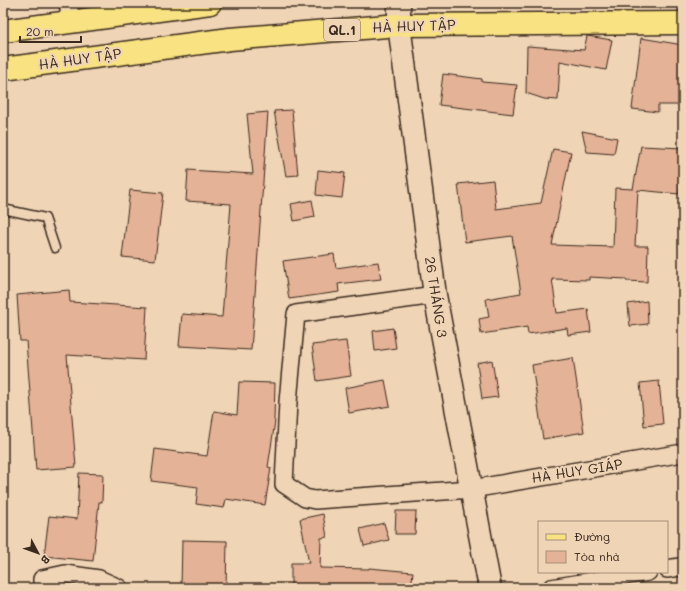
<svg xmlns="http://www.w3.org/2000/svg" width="686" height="591" font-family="Mali,sans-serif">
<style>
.building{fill:#e4b296;stroke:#3b2a1e}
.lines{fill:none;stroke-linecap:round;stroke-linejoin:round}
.lane-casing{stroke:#3b2a1e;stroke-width:11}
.street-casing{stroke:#3b2a1e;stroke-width:20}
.secondary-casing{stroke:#3b2a1e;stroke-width:25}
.primary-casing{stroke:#3b2a1e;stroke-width:25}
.lane{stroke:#efd4b6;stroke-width:8}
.street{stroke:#efd4b6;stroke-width:17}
.secondary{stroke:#efd4b6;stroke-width:22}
.primary{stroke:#f8e281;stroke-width:22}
.labels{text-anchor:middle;stroke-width:4;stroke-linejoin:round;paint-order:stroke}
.shield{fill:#efd4b6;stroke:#715d4c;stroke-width:1}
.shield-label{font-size:13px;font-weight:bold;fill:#3b2a1e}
.street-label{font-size:14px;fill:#3b2a1e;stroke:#efd4b6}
</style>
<rect width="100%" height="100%" fill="#efd4b6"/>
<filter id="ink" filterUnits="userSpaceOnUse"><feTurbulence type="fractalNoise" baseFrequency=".025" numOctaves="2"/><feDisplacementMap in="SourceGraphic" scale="8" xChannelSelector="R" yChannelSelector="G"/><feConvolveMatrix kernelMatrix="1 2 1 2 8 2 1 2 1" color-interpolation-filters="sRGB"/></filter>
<g filter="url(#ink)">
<g class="building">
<path d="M587 36 612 40 606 70 560 61 558 100 544 99 526 93 527 46 584 50Z"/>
<path d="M641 38 683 45V105H658V112L632 109Z"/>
<path d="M443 74 482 79V82L517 85 513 114 439 105Z"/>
<path d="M292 110 298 175 286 176 274 111Z"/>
<path d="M268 112 251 350 179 346 182 314 222 317 231 204 186 201 188 170 253 174 247 114Z"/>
<path d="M582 131 617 138 614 154 587 152Z"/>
<path d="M641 146 683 148 679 194 638 190 635 246H648L647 282 626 281V279L589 277V280L552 279 557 313 588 309 591 332 568 335 567 328 528 334 527 327 481 334 479 319 489 317 486 299 521 293 512 236 465 242 458 184 493 180 496 209 541 203 553 149 571 152 552 245 613 247 615 188 633 189Z"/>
<path d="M318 170 345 173 342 198 316 195Z"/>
<path d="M130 190 163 193 155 260 122 257Z"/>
<path d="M312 200 315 217 294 221 291 204Z"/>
<path d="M334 254 336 268 378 262 381 279 338 284 339 292 289 299 283 261Z"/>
<path d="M69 290 70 302 147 307 144 360 67 355 76 467 36 470 26 341H20L17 295Z"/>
<path d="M647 301 648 324 630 326 628 304Z"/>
<path d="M393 328 396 348 375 351 373 331Z"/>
<path d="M346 341 351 376 317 381 312 345Z"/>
<path d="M573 358 584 432 543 439 532 365Z"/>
<path d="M492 360 498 397 482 399 477 363Z"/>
<path d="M385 380 390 406 349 413 345 388Z"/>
<path d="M659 381 663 424 644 426 640 383Z"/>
<path d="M239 382 275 383 274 420 275 421 268 467 271 468 265 505 226 499 224 508 196 504 198 487 151 481 155 449 207 456 214 411 237 415Z"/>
<path d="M79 473 103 474 102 502H99L93 561 44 556 49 516 77 519Z"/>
<path d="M396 511H416L415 534H395Z"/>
<path d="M323 514 327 537 321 538 320 568 369 569V568L413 572 411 588H291V563H309L300 519Z"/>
<path d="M384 523 389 540 364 546 360 529Z"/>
<path d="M182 540 227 541 226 588H181Z"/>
</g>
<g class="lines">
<g class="lane-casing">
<path id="lane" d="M3 209 45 218 55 248"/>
</g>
<g class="street-casing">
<g id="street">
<path d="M68 3 71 22"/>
<path d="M435 295 296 314 288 402 284 484 305 498 315 500 472 489 683 453"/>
<path d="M667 569 680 567"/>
<path d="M42 588V579L65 574 99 579 119 588"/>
<path d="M551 588 648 572"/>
</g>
</g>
<g class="secondary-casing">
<path id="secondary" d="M399 3V25L435 295 490 588"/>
</g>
<g class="primary-casing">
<g id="primary">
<path d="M3 31 210 3"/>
<path d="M3 69 230 39 399 25 683 23"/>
</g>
</g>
<use href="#lane" class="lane"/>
<use href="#street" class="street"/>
<use href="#secondary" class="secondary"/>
<use href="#primary" class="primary"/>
</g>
</g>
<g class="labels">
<rect class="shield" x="324" y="19" width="36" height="22" rx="3"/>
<g class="shield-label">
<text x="342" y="35">QL.1</text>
</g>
<g class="street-label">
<text transform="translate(414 26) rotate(-2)" y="5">HÀ HUY TẬP</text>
<text transform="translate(80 59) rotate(-8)" y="5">HÀ HUY TẬP</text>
<text transform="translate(436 297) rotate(81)" y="5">26 THÁNG 3</text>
<text transform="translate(577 471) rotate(-9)" y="5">HÀ HUY GIÁP</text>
</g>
</g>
<rect width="686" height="591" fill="none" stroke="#efd4b6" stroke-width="16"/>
<rect x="8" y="8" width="670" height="575" fill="none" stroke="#3b2a1e" stroke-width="1.5" filter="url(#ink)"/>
<rect x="538" y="521" width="130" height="52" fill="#efd4b6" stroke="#a79079"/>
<rect x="546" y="534" width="20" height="6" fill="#f8e281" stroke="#a79079"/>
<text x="574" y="541" font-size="12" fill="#3b2a1e">Đường</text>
<rect x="546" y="551" width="20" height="12" fill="#e4b296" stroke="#a79079"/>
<text x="574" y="561" font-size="12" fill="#3b2a1e">Tòa nhà</text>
<g transform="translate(38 553) rotate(131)" stroke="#efd4b6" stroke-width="3" paint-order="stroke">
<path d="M0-3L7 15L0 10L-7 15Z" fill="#3b2a1e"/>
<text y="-6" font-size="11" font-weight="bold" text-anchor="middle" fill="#3b2a1e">B</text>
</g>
<path d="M20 36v6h61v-6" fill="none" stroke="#3b2a1e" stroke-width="2"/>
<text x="26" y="36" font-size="12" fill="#3b2a1e" stroke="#efd4b6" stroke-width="3" paint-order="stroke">20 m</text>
</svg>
